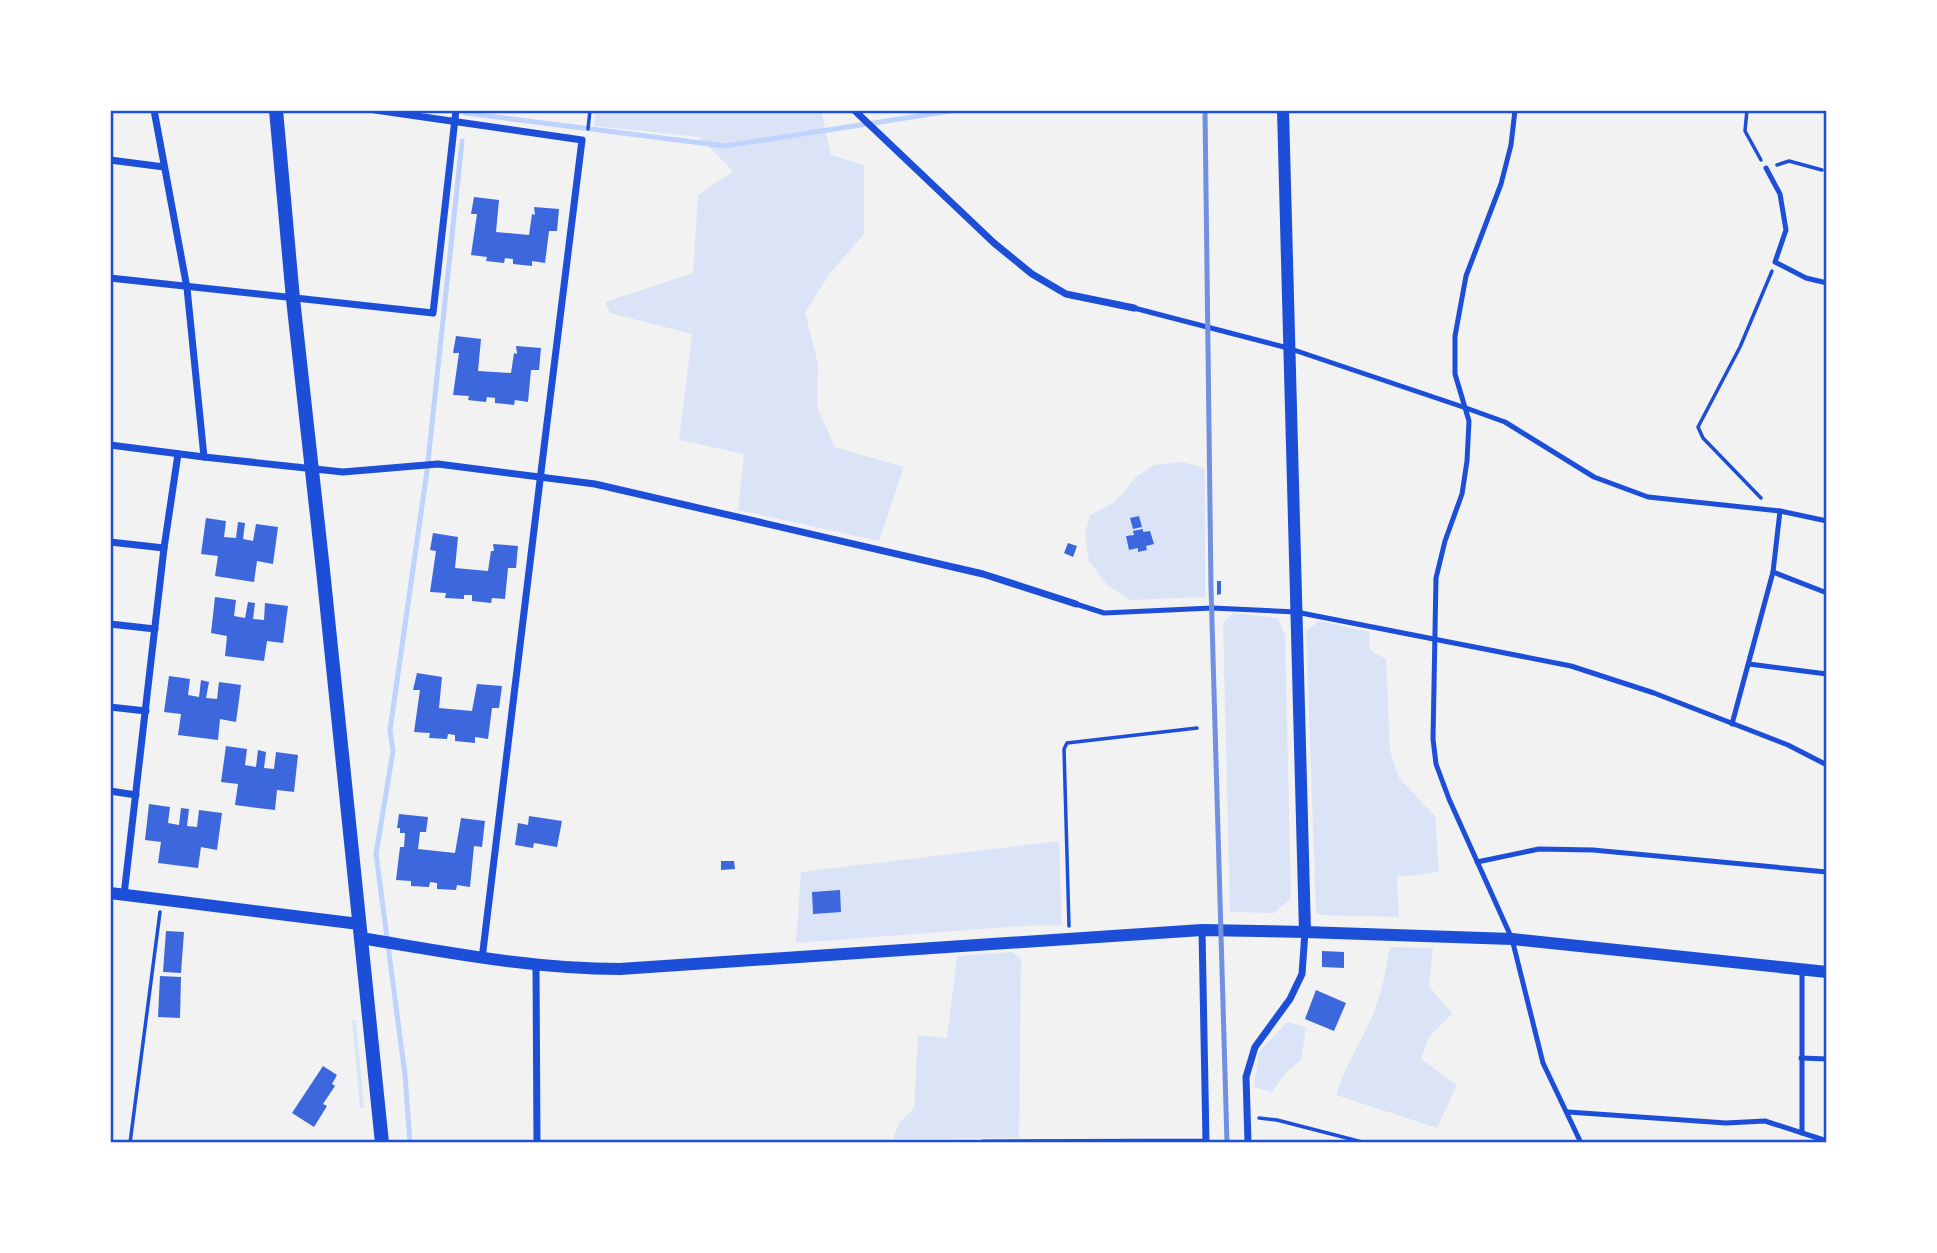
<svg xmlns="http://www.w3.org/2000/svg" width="1937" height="1253" font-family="Signika,sans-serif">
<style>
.green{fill:#dbe4f7}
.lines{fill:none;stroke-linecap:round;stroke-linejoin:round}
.stream{stroke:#bfd3fe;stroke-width:5}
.building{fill:#3d67dc}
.path{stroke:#1d4ed8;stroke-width:3.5}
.service{stroke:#1d4ed8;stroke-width:5}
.minor{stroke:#1d4ed8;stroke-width:7}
.tertiary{stroke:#1d4ed8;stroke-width:12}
.secondary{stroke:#1d4ed8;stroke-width:14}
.rail{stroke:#7290e2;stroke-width:5}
.neatline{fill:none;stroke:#1d4ed8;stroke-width:2.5}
</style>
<rect width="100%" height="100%" fill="#f2f2f2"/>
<g class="green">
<path d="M595 110H821L831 155 864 165V234L831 272 805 312 818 364 817 407 835 447 904 467 879 541 738 510 744 454 679 440 692 334 610 313 605 302 693 273 698 195 733 171 699 137 594 126Z"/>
<path d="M1182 462 1205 468V597L1130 600 1107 585 1089 561 1085 534 1090 515 1115 502 1137 476 1154 465Z"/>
<path d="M1233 613 1278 618 1285 635 1291 898 1274 913 1230 912 1223 623Z"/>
<path d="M1319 621 1369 632 1370 650 1386 659 1390 750 1399 778 1435 816 1439 872 1397 877 1399 917 1321 915 1316 912 1306 631Z"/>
<path d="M1059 841 1062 925 1022 926 796 943 801 872Z"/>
<path d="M1390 947 1433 948 1429 986 1452 1014 1429 1037 1421 1059 1457 1085 1437 1128 1336 1095C1344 1068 1359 1046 1370 1021 1381 998 1385 972 1390 947Z"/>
<path d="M1012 952 1021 959 1019 1138 893 1139 899 1123 914 1108 918 1035 947 1038 957 956Z"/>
<path d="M352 1020H356L364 1108H360Z"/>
<path d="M1287 1022 1306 1027 1301 1060 1286 1072 1272 1092 1254 1087 1259 1052Z"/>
</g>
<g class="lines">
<g class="stream">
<path d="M465 113 725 146 957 110"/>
<path d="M410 1143 405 1075 376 854 393 751 390 730 427 471 462 141"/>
</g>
</g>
<g class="building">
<path d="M474 197 499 200 496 232 529 235 532 214 535 215 534 207 559 209 557 231H549L545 263 532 261V266L513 264V259L505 258 504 263 486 261 487 257 471 255 477 214H471Z"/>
<path d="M456 336 481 339 478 371 511 373 514 353 517 354 516 346 541 348 539 370H531L528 402 515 400 514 405 495 403V398L487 397 486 402 468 400 469 396 453 395 459 353H453Z"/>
<path d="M1139 516 1142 527 1133 529 1130 518Z"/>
<path d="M206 518 226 521 224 537 236 538 238 522 245 523 243 539 253 541 256 524 278 527 273 564 257 561 254 582 215 576 218 556 201 554Z"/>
<path d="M1143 529V532L1150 531 1154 544 1146 546 1147 550 1138 552V548L1129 550 1126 536 1134 535 1133 531Z"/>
<path d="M433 533 458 537 455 568 488 571 491 551H494L493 544 518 546 516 568H508L505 599 492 598 491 603 472 601V595H464V599L445 598 446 593 430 592 436 551 430 550Z"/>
<path d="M1068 543 1077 546 1073 557 1064 553Z"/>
<path d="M1217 581H1221V594L1217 595Z"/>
<path d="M215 597 236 600 234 616 245 618 248 602 255 603 253 619 264 620 265 603 288 606 283 643 267 641 264 661 225 656 227 636 211 633Z"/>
<path d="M417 673 442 677 439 708 472 711 477 684 502 686 499 708H492L488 739 475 737V743L455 741V735L448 734 447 739 429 738 430 733 414 732 420 690H413Z"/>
<path d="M169 676 190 679 188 695 199 697 201 680 209 682 206 698 217 699 219 682 241 685 236 722 220 719 218 740 178 735 181 714 164 712Z"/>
<path d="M226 746 247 749 245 765 256 767 258 750 266 752 264 768 274 769 276 752 298 755 294 792 277 790 275 810 235 805 238 784 221 782Z"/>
<path d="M149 804 170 807 168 823 179 825 181 808 189 809 187 826 197 827 199 810 222 813 217 850 201 847 198 868 158 863 161 842 145 840Z"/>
<path d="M399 814 428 817 426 832H420L418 849 455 853 461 818 485 821 482 847 474 846 470 887 457 885 456 890 437 889V883L430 882 429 887 411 886V881L396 880 400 847H404L405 833H400V828H397Z"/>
<path d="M529 816 562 821 557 847 534 843 533 848 515 845 518 823 528 825Z"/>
<path d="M721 861H734L735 869 721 870Z"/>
<path d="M840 890 841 912 813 914 812 892Z"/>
<path d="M166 931 184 932 181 973 163 972Z"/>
<path d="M1322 951 1344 952V968L1322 967Z"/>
<path d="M160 976 181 977 180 1018 158 1017Z"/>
<path d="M1316 990 1346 1003 1334 1031 1305 1019Z"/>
<path d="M323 1066 337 1075 332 1084 335 1086 323 1104 327 1106 314 1127 292 1113Z"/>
</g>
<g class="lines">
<g class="path">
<path d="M1747 110 1745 131 1761 160"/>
<path d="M588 129 590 110"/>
<path d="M1777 165 1789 161 1822 170"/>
<path d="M1761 498 1703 438 1698 427 1740 347 1772 271"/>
<path d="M1069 926 1064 749 1067 743 1197 728"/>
<path d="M1259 1118 1277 1120 1366 1143"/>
<path d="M130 1143 160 912"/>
</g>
<g class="service">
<path d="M1515 110 1511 145 1501 184 1466 276 1455 336V374L1469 421 1467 461 1462 494 1445 541 1436 578 1433 739 1436 764 1449 799 1512 939 1543 1063 1581 1143"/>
<path d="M1766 168 1780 194 1786 230 1775 262 1806 278 1827 283"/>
<path d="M1134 308 1288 348 1466 408 1505 422 1594 477 1648 497 1780 511 1827 521"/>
<path d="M1773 572 1827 593"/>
<path d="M1076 604 1104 613 1212 608 1296 612 1571 666 1654 693 1788 745 1827 765"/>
<path d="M1749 664 1827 674"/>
<path d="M1732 724 1773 572 1780 511"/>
<path d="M1477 862 1539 849 1593 850 1827 872"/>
<path d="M1802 971V1133"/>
<path d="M1801 1058 1827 1059"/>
<path d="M1568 1112 1726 1123 1765 1121 1827 1141"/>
</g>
<g class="minor">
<path d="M375 110 582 140C549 413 513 686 482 959"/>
<path d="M854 110 994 243 1032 274 1066 294 1134 308"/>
<path d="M110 160 164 167"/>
<path d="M110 278 433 313 456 110"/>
<path d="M110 445 204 457 187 288 154 110"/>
<path d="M204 457 343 472 438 464 595 484 983 574 1076 604"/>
<path d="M110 542 164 548"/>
<path d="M110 624 155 629"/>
<path d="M110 707 146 711"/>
<path d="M110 791 136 795"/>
<path d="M124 895 164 548 178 454"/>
<path d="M536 965 537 1143"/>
<path d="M983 1143 1206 1142 1202 930"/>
<path d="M1248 1143 1246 1077 1255 1047 1290 999 1302 974 1305 932"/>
</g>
<g class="tertiary">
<path d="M1283 110 1305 932"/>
<path d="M110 893 359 924"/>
<path d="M361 938C447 952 532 969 620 969L1202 930 1305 932 1512 939 1827 972"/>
</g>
<path class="secondary" d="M276 110 293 299 323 570 382 1143"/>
<path class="rail" d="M1205 110 1211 587 1227 1143"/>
</g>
<rect width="1937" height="1253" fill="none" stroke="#ffffff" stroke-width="224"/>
<rect x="112" y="112" width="1713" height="1029" class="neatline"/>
</svg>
